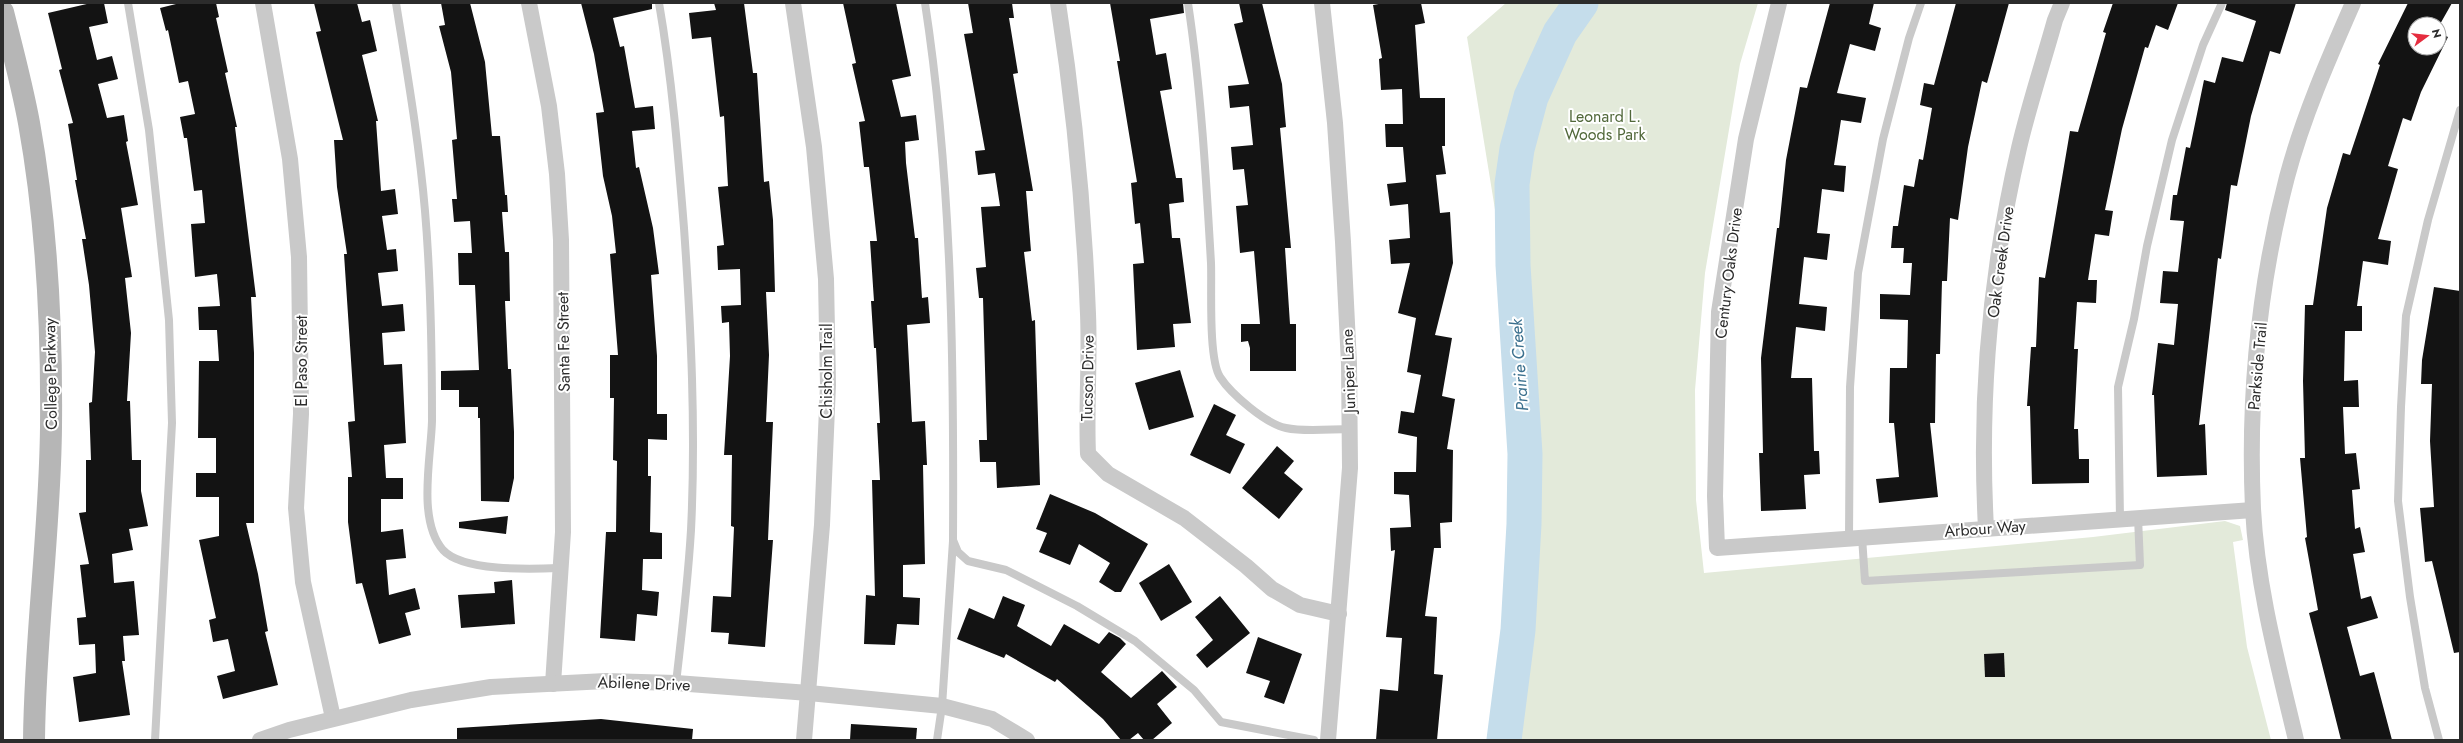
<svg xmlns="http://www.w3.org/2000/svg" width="2463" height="743" font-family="Jost,sans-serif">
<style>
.green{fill:#e3eada}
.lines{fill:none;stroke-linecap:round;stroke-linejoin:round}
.river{stroke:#c5ddeb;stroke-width:35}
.building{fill:#131313}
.lane{stroke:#c9c9c9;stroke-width:8}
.street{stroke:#c9c9c9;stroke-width:16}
.secondary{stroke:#b6b6b6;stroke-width:22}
.labels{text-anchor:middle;stroke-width:4;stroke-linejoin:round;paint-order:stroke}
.park-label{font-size:16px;fill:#51683a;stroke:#fff}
.street-label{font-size:16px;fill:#2c2c2c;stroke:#fff}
.water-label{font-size:17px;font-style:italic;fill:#3b708e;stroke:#fff}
</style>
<rect width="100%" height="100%" fill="#fff"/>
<path class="green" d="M1506 3H1758L1740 64 1705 273 1695 390 1696 500 1704 573 2093 537 2225 521 2240 526 2243 540 2233 542 2247 647 2271 740H1491L1507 633 1514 443 1498 228 1467 37Z"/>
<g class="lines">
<path class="river" d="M1504 740 1518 630 1524 524 1525 454 1513 265 1512 184 1517 149 1531 97 1560 33 1581 3"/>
</g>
<g class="building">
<path d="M91 3H104L108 23 89 27 97 60 112 56 118 79 98 84 107 118 124 115 128 141 126 142 138 205 121 208 132 277 125 278 131 333 127 401H130L132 460H141V491L148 526 129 529 133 550 112 554 114 583 134 581 139 635 123 636 125 661H122L130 715 79 722 73 677 96 673 95 644 79 645 77 618 86 617 80 565 89 564 79 513 86 512V460H91L89 403 92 402 95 352 89 285 82 239H86L75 180H77L68 124 73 123 59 70 62 69 48 13Z"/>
<path d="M180 3H216L219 17 216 18 228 72 225 73 237 127H235L256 297H251L254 353V523H246L258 574 268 631 265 632 278 685 223 699 217 676 235 671 228 639 213 642 209 620 216 618 199 540 219 536V497H196V473H216V438H198L199 361H219L217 330H199L198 307 220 306 217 274 195 277 191 224 205 223 202 190 194 191 187 138H184L180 117 195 114 188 81 179 83 168 30 166 31 160 8Z"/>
<path d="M314 3H357L362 22 370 20 377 51 362 55 378 121H376L381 191 395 189 398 214 382 216 387 250 396 249 398 271 378 273 382 306 403 304 405 331 382 333 384 365 402 364 406 443 384 445 386 478H403V499H381V532L403 529 406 558 386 560 389 595 415 588 420 609 405 613 411 635 379 644 362 583 356 584 348 522V477H352L348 422 355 421 344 254H347L337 187 334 140H343L316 32 321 31Z"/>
<path d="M441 3H470L485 62 492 136H500L505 195H507L508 212H502L505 252H509L510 301H505L508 369H511L514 432V478L509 502 481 501 480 418H478V407H459V390H441V371L479 370 475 285H459L458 253H472L470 221 454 222 452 199H457L452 140 457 139 451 72 439 26 445 25Z"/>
<path d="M581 3H652V9L613 18 620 47 624 46 635 108 653 106 655 129 632 131 636 168 639 167 653 228 659 274 651 275 657 356V414H667V440L648 439V476H651L650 532 662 533V559H643L642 590 659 592 657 616 637 614 635 641 600 638 606 532H616L617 461 613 460 614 398H610V355H618L610 254 616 253 612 216 603 176 596 113 604 112 594 54Z"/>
<path d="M714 3H744L753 73H757L764 182 769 181 773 220 775 292H766L769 355 766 422H773L768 540H773L765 647 728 644 729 633 711 632 713 596 731 597 734 527 731 526 732 455H724L730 356 729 322 722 323 721 306 741 305 740 269 718 270 717 246 724 245 718 187 728 186 724 116 720 117 711 37 692 39 689 13 716 10Z"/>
<path d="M843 3H896L911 76 892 80 901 117 916 115 919 140 905 142 906 163 915 238H918L922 298 928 297 930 323 907 325 912 422 925 421 927 465H923L925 564 903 565V597L920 598 919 625 897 624 895 645 864 644 866 595 875 596 872 480H880L877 423H880L876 348H874L871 301H874L870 241H877L869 167H864L859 122 865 121 852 64 856 63Z"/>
<path d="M968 3H1012L1014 18H1009L1018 73 1013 74 1033 191H1026L1031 251 1024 252 1032 321 1035 320 1040 485 997 488 996 462H980L979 440H987L983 298H979L976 268 986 267 981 207 1000 206 995 173 978 175 975 151 985 150 964 34 973 33Z"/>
<path d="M1110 3H1183L1184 13 1150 19 1156 55 1166 53 1172 89 1160 91 1176 178H1182L1184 202 1169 204 1172 238H1180L1191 323 1173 324 1175 347 1137 350 1133 264 1144 263 1140 223 1135 224 1131 183 1137 182 1117 61H1120Z"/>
<path d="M1239 3H1262L1282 84 1286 127 1280 128 1291 248H1285L1290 324H1296V371H1250V348L1248 341 1241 342V324H1260L1254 251 1240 253 1236 206 1248 205 1244 169 1233 170 1231 147 1253 145 1249 106 1230 108 1228 86 1249 84 1234 24 1243 22Z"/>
<path d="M1384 3H1421L1425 23 1415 25 1420 98H1445V146H1442L1446 174 1436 175 1440 213 1450 212 1453 263 1435 335 1452 338 1442 396 1455 399 1447 449 1453 450 1452 522 1440 523 1441 548H1434L1425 616 1437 617 1434 674 1443 675 1437 740H1376L1380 689 1398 691 1402 638 1386 637 1395 550 1391 551 1390 528 1411 527 1409 495 1394 494V472H1416L1417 437 1398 433 1401 411 1414 413 1421 375 1407 372 1416 318 1398 313 1410 263 1391 264 1389 240 1410 238 1408 204 1390 206 1387 184 1406 182 1403 147H1386L1385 124H1403L1402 89 1381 90 1379 59 1382 58 1373 5Z"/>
<path d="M1830 3H1874L1869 24 1881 28 1875 51 1850 44 1837 93 1866 98 1861 123 1841 120 1834 165 1846 166 1844 192 1822 189 1817 233 1830 234 1827 260 1804 257 1799 304 1827 307 1825 331 1796 327 1791 378H1812L1814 451H1819L1820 474 1804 475 1806 509 1761 511 1759 453H1763L1761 358 1777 228H1779L1786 160 1800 87 1807 88Z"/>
<path d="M1956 3H2009L1987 83 1982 81 1968 147 1958 220 1950 218 1947 281H1942L1940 354H1936L1935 423H1930L1938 497 1879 503 1876 479 1899 477 1894 423H1889L1890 368H1907L1908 320 1880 319V294L1910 295 1912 263H1903L1904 248H1891L1893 226H1898L1904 185 1914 187 1919 159 1923 160 1932 108 1920 105 1924 83 1934 85Z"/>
<path d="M2113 3H2178L2168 30 2156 25 2148 48 2145 47 2122 129 2105 210 2113 211 2109 236 2095 234 2088 280H2097L2096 303 2077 302 2074 349H2078L2074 429H2078L2079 459H2089V483L2032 484 2030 406H2027L2031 347H2036L2039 277 2045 278 2070 131 2078 132 2106 33 2103 32Z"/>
<path d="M2227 3H2296L2280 54 2270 51 2251 116 2237 186 2231 185 2221 259 2218 258 2199 425 2205 424 2207 475 2157 477 2154 395H2152L2158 343 2174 345 2178 304 2160 303 2163 271 2178 272 2184 221 2170 220 2173 195H2177L2186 147 2190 148 2204 80 2215 83 2222 57 2243 62 2256 21 2225 10Z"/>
<path d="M2408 3H2452L2439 26 2415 24V48H2439V33L2448 37 2421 92 2411 121 2403 118 2388 166 2398 169 2378 239 2391 241 2388 265 2363 261 2357 306H2362V331H2345L2344 381 2358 380 2359 407H2343L2345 454 2356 453 2360 489 2352 490 2355 529 2360 527 2365 552 2353 554 2361 599 2371 596 2378 618 2347 627 2360 676 2374 672 2392 740H2341L2309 613 2318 610 2305 538 2307 537 2300 458H2305L2303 381 2305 305H2313L2327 208 2343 153 2350 155 2380 65 2378 64Z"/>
<path d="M2434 287 2460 291V652L2454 653 2432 561 2425 562 2420 508 2434 507 2430 441 2432 384H2421L2422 360Z"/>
<path d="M1180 370 1194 417 1149 430 1135 383Z"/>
<path d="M1214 404 1236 415 1226 435 1245 444 1230 474 1190 455Z"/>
<path d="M1277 446 1294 461 1284 473 1303 489 1279 519 1242 488Z"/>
<path d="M1050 494 1095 513 1148 544 1121 592H1115L1099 582 1110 563 1079 544 1070 565 1039 552 1047 533 1036 529Z"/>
<path d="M508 516 506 534 459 528V522Z"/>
<path d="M1169 564 1192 602 1161 621 1139 583Z"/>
<path d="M512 580 515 624 461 628 458 595 495 593 494 582Z"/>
<path d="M1003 596 1025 605 1017 626 1051 646 1064 624 1099 644 1109 632 1120 638 1126 644 1101 672 1131 698 1162 671 1177 687 1157 704 1172 723 1152 740H1144L1138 733 1129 740H1121L1103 719 1057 679 1055 682 1006 654 1004 658 957 639 969 608 994 619Z"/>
<path d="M1220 596 1250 633 1207 668 1196 655 1213 640 1195 617Z"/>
<path d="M1258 637 1302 654 1284 704 1264 697 1270 681 1246 673Z"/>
<path d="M2004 653 2005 677H1985L1984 654Z"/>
<path d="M601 719 693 729 692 740H457V728Z"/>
<path d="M851 724 917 728 916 740H850Z"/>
</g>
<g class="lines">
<g class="lane">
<path d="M128 3 149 130 169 320 172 423 155 740"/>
<path d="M396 3C407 72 419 141 425 211 431 281 432 351 432 421 431 458 417 520 443 550 463 572 532 569 561 568"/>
<path d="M659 3C672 78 678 153 684 228 691 328 696 429 691 530 688 581 682 632 676 683"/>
<path d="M925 3C952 180 954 361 953 540L958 552 968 561 1006 570 1077 606 1135 641 1194 690 1221 722 1314 740"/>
<path d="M1188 3C1201 89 1206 176 1211 263 1212 287 1208 358 1220 377 1231 394 1266 424 1286 428 1304 432 1331 429 1350 429"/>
<path d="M2120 519 2118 387 2134 319 2147 246 2172 140 2203 45 2222 3"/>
<path d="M1862 537 1865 581 2140 565 2138 517"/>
<path d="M1849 538 1850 387 1858 273 1883 139 1909 38 1921 3"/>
<path d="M937 740 942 706 953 541"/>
<path d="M2439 740 2425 688 2410 597 2398 501 2401 407 2406 316 2428 220 2460 110"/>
</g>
<g class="street">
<path d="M263 3 290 159 299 257 301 414 296 508 303 582 333 718"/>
<path d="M529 3 549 106 557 174 561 240 563 532 553 684"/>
<path d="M793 3 814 147 826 279 828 385 822 525 804 740"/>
<path d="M1058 3C1074 106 1084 210 1088 314 1090 361 1086 407 1088 454L1108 474 1184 518 1246 566 1272 589 1300 605 1339 614"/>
<path d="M1322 3 1335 123 1343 242 1349 364 1350 468 1328 740"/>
<path d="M1779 3 1746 139 1719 312 1715 496 1717 548 2253 510"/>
<path d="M1986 528C1979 401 1990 272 2019 148 2029 105 2043 63 2055 20L2062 3"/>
<path d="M260 740 289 730 411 700 491 687 606 681 676 683 809 693 942 706 992 719 1027 740"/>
<path d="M2296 740C2278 664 2257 587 2253 509 2248 398 2259 284 2287 177 2303 117 2328 60 2353 3"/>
</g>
<path class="secondary" d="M3 12C12 48 22 85 29 123 47 223 52 326 51 427 50 532 35 635 34 740"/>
</g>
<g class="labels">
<g class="park-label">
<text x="1605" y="122">Leonard L.<tspan x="1605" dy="18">Woods Park</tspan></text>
</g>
<g class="street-label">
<text transform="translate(2000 262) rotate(-82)" y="6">Oak Creek Drive</text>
<text transform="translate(1728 273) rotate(-83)" y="6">Century Oaks Drive</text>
<text transform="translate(563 342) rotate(-91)" y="6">Santa Fe Street</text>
<text transform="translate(301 361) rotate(-90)" y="6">El Paso Street</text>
<text transform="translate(2257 366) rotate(-85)" y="6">Parkside Trail</text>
<text transform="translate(826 371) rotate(-90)" y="6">Chisholm Trail</text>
<text transform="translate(1348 371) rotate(-92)" y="6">Juniper Lane</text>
<text transform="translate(50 374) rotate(-91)" y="6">College Parkway</text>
<text transform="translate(1087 378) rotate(-89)" y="6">Tucson Drive</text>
<text transform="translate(1985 528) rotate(-4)" y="6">Arbour Way</text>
<text transform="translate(644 683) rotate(2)" y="6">Abilene Drive</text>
</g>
<g class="water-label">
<text transform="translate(1519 365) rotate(-94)" y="6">Prairie Creek</text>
</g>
</g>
<rect width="2463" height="743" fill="none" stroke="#2c2c2c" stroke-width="8"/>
<g transform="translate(2427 36) rotate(75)"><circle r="19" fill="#ffffff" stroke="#ababab"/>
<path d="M0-3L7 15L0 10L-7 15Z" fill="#e52d3f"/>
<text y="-6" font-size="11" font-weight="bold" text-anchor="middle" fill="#2c2c2c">N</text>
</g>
</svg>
